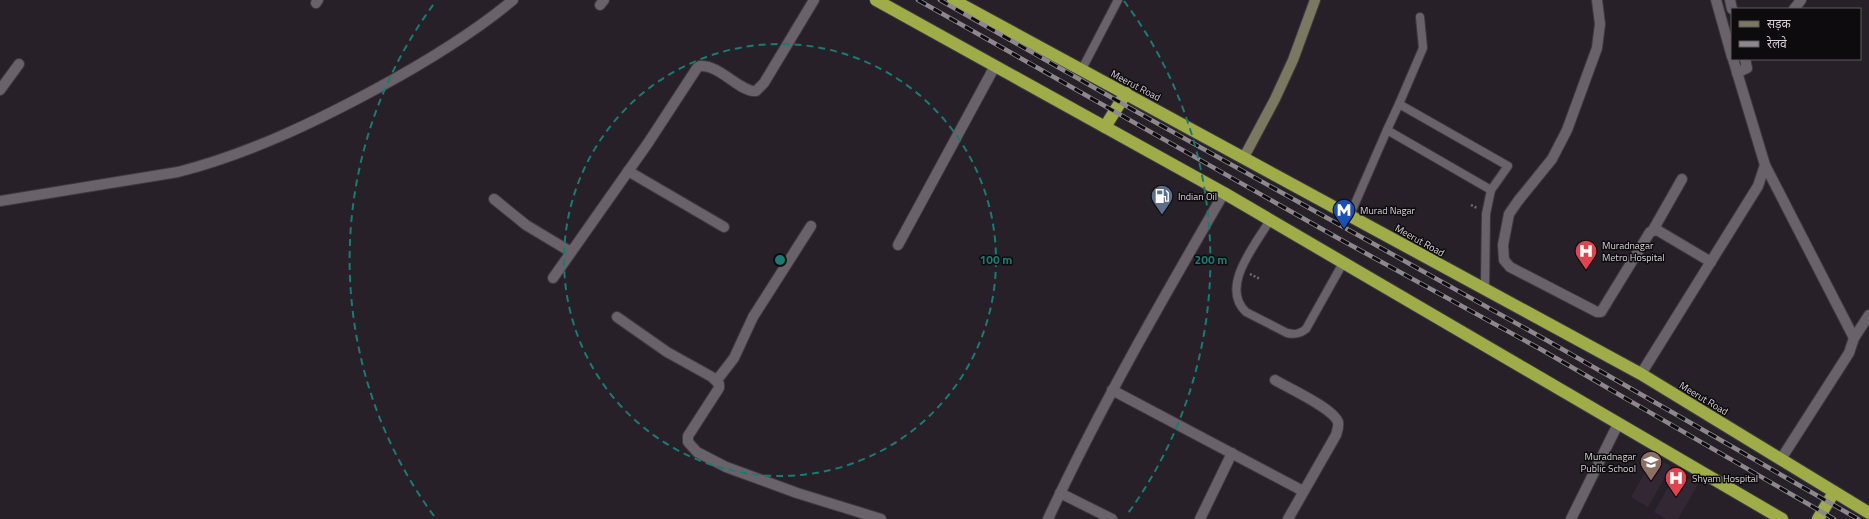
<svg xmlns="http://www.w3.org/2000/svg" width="1869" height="519" font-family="'Titillium Web','Noto Sans Devanagari',sans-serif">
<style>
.built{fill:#332734}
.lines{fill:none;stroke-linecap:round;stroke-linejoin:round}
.lane-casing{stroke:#403a40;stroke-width:10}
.street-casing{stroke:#403a40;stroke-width:12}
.secondary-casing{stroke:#403a40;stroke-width:12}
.highway-casing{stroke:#403a40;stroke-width:14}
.path{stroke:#726c73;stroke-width:2.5;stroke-dasharray:2 2;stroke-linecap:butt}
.lane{stroke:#6a626b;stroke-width:8}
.street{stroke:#6a626b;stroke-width:10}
.secondary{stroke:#7a7860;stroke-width:10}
.highway{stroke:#a0ac48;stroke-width:12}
.rail-casing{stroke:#8e888e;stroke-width:4.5}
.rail{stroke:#0e0b0e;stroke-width:3;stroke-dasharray:9;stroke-linecap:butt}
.ring{fill:none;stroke:#197b73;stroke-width:2;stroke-dasharray:7 5}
.labels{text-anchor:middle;stroke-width:3;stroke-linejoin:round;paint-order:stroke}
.street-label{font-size:10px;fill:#d6d1d6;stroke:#0e0b0e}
.poi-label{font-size:10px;fill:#d6d1d6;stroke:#0e0b0e;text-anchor:start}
.centre{fill:#197b73;stroke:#0e0b0e;stroke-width:2}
.ring-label{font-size:12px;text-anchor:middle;font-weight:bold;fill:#197b73;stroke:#0e0b0e;stroke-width:3;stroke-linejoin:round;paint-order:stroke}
</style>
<rect width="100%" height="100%" fill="#272028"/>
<g class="built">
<path d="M1654 457 1671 466 1648 507 1631 497Z"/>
<path d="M1677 472 1698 484 1678 519H1666L1654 512Z"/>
</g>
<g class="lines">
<g class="lane-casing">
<g id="lane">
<path d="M1082 69 1118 0"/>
<path d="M1399 104 1423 48 1420 17"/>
<path d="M1387 130 1399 104 1508 166 1491 190"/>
<path d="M1350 215 1387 130 1491 190 1486 214 1485 289"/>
<path d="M1270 220C1256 244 1219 287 1246 312L1287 333C1295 335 1300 334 1306 329L1343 263"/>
</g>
</g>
<g class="street-casing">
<g id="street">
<path d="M1597 0 1600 24 1597 48 1567 130 1552 159 1518 201 1509 214 1503 245 1504 260 1510 267 1597 312H1601L1650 232 1657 230 1711 262"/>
<path d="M1716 0 1732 57"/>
<path d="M1730 0 1732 9"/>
<path d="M316 3 318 0"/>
<path d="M600 5 604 0"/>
<path d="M1794 9 1801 0"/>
<path d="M1733 59 1765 165 1854 338"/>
<path d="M1737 73 1747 68 1745 59"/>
<path d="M0 90 19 64"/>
<path d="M628 171 724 227"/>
<path d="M494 199 526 225 571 252"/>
<path d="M0 201 178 172C248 154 313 123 376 89 424 63 471 35 513 0"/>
<path d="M1653 230 1682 179"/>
<path d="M898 245 995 66"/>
<path d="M553 278 648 143 697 68 700 66C719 64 741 93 756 91L764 83 814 0"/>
<path d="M617 317 667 352 712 377 719 384V388L688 436V442L697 452 726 467 797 493 881 519"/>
<path d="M1641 374 1758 186 1765 165"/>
<path d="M717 380 734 358 753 317 811 226"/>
<path d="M1275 380C1288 388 1333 408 1338 422 1339 427 1337 431 1336 435L1288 519"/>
<path d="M1112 390 1303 491"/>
<path d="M1781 459 1849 353 1854 338 1869 315"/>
<path d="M1060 493 1112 519"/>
<path d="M1048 519C1100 407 1162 300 1224 193"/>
<path d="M1200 519 1232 453"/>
<path d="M1571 519 1618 424"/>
</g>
</g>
<g class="secondary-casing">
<path id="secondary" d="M1244 157 1275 99 1293 60 1315 0"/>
</g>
<g class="highway-casing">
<g id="highway">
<path d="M876 0 1224 193 1782 519"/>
<path d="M953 0 1641 374 1869 513"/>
<path d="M1105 127 1126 93"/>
<path d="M1818 519 1834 492"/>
</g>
</g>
<g class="path">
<path d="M1471 205 1477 208"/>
<path d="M1250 274 1260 279"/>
</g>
<use href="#lane" class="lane"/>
<use href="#street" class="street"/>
<use href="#secondary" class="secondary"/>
<use href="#highway" class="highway"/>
<g class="rail-casing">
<g id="rail">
<path d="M918 0 1336 237 1542 350 1834 519"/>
<path d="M940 0 1137 112 1548 341 1858 519"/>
</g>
</g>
<use href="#rail" class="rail"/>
</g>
<g class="ring">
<circle cx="780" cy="260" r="216"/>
<path d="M434 516A431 431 0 0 1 436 1M1124 1A431 431 0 0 1 1126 516"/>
</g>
<defs>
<g id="fuel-pin" transform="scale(1.15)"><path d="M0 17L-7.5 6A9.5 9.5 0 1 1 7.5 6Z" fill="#5c6f8a" stroke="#0e0b0e"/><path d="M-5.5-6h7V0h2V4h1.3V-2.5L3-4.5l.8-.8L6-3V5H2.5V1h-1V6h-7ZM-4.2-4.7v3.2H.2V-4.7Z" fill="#fff"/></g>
<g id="metro-pin" transform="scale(1.15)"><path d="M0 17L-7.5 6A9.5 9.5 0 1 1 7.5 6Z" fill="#1a4fb4" stroke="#0e0b0e"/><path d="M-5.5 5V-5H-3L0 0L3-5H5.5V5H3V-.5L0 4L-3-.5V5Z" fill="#fff"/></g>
<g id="hospital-pin" transform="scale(1.15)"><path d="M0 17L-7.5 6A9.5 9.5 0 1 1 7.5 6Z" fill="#e0444e" stroke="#0e0b0e"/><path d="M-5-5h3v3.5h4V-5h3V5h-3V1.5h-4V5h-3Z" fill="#fff"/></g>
<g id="school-pin" transform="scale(1.15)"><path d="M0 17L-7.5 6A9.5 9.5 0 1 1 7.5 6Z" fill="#8d6e63" stroke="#0e0b0e"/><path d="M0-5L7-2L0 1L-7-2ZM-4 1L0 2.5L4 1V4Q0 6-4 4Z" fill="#fff"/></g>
</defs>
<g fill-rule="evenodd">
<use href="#fuel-pin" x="1162" y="196"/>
<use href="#metro-pin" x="1344" y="210"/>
<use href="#hospital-pin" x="1586" y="251"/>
<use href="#school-pin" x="1651" y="462"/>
<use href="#hospital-pin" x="1676" y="478"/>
</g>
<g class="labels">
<g class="street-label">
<text transform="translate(1136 85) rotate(28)" y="4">Meerut Road</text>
<text transform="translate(1420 240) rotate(29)" y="4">Meerut Road</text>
<text transform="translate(1704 398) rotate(31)" y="4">Meerut Road</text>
</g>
<g class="poi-label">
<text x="1178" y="200">Indian Oil</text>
<text x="1360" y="214">Murad Nagar</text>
<text x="1602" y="249">Muradnagar<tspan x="1602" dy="12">Metro Hospital</tspan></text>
<text x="1636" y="460" text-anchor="end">Muradnagar<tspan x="1636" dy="12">Public School</tspan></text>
<text x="1692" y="482">Shyam Hospital</text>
</g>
</g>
<circle cx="780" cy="260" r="6" class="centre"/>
<g class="ring-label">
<text x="996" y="264">100 m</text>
<text x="1211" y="264">200 m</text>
</g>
<rect x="1731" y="8" width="130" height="52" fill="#0e0b0e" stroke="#5e5a5e"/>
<rect x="1739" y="21" width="20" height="6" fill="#7a7860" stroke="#5e5a5e"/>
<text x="1767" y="28" font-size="12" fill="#d6d1d6">सड़क</text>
<rect x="1739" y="41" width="20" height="6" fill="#8e888e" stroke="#5e5a5e"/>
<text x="1767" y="48" font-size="12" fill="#d6d1d6">रेलवे</text>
</svg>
